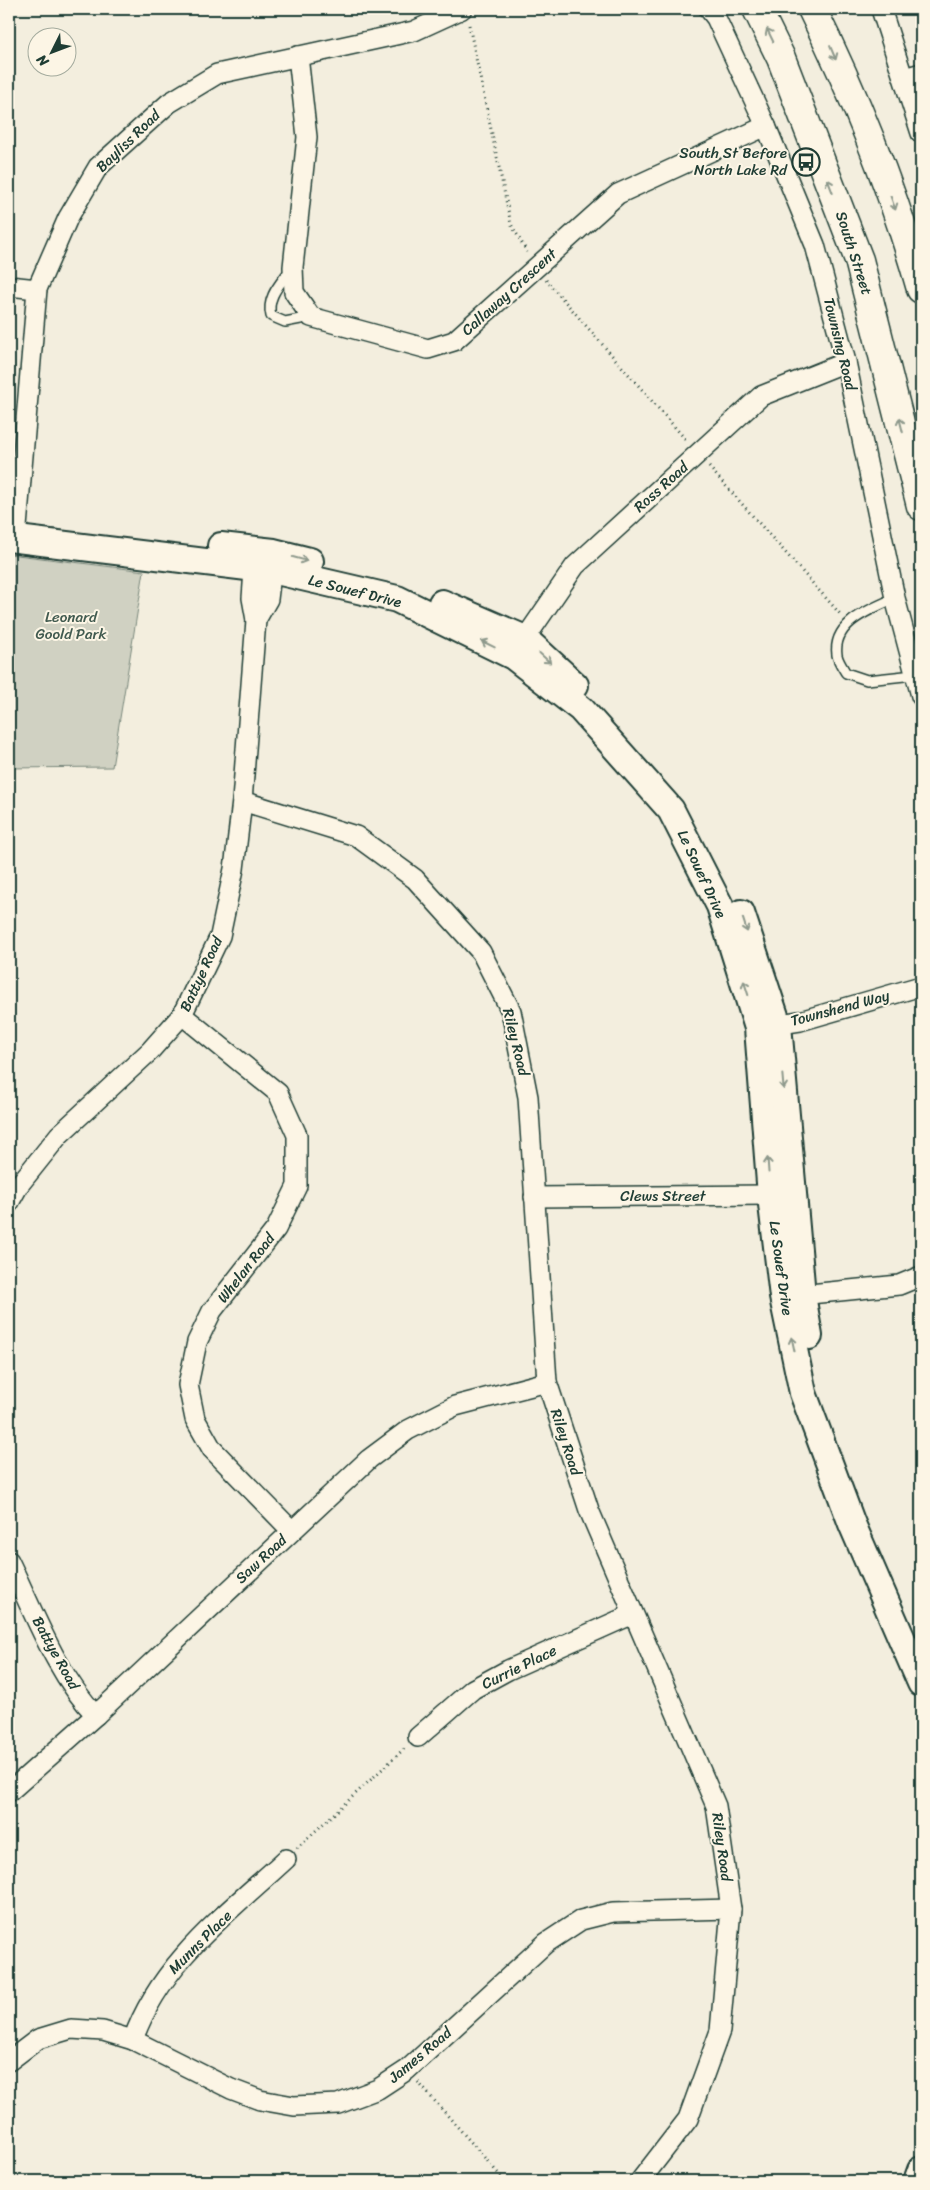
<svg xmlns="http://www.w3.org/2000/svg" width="930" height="2190" font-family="Sriracha,sans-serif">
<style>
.green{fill:#d0d1c2;stroke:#78877b}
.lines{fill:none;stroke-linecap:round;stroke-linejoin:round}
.lane-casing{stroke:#1f3d34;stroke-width:12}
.street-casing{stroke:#1f3d34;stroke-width:22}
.secondary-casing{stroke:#1f3d34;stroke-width:30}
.highway-casing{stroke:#1f3d34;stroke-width:31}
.path{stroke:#1f3d34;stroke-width:3;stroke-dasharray:1 4;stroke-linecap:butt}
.lane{stroke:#fcf5e5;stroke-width:9}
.street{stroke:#fcf5e5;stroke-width:19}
.secondary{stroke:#fcf5e5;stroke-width:26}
.highway{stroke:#fcf5e5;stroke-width:28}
.oneway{stroke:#8e998c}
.labels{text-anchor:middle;stroke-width:4;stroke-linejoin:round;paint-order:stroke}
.street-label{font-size:15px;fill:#1f3d34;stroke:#fcf5e5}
.poi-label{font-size:15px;fill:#1f3d34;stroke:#fcf5e5;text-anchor:end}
.park-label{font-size:15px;fill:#425b50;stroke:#fcf5e5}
</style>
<rect width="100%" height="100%" fill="#f3eede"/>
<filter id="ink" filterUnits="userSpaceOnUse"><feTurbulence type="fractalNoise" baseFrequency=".02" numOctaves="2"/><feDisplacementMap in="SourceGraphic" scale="10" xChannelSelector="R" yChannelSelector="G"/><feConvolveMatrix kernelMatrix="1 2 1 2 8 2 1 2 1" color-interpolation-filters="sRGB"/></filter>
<g filter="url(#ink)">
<path class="green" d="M9 554 144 571 112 767 9 768Z"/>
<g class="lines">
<g class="lane-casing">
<g id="lane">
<path d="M290 270C280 284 266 298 271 316L285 322 311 317"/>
<path d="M895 598C872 609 832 622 837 655 838 661 843 668 846 673L867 680 914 675"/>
</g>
</g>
<g class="street-casing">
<g id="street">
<path d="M709 9 716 18 766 126 815 245 846 362 895 598 921 696"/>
<path d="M881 9 921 133"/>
<path d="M298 56 307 137 293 267 294 292 311 317 428 349 454 341 618 194 766 126"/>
<path d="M904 78 921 73"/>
<path d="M9 286 37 289"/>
<path d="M16 539 37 289 68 218 98 167 169 103 217 74 414 31 462 9"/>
<path d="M256 620 268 599 273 558"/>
<path d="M518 649 575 566 761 396 846 362"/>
<path d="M242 801 356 836 415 879 481 952 511 1011 528 1097 547 1382 589 1510 716 1806 731 1909 720 2031 688 2119 640 2181"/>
<path d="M182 1015 278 1093 297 1135V1186L276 1229 212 1311 197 1342 188 1385 195 1419 212 1449 292 1531"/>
<path d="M767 1026 800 1021 921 986"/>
<path d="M534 1197 782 1195"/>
<path d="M9 1203 19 1185 59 1135 150 1051 182 1015 220 936 234 869 242 801 256 620 252 598 255 557"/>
<path d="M790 1296 899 1285 921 1276"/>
<path d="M9 1561C33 1610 57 1676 96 1715"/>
<path d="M418 1737 473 1689 508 1670 633 1614"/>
<path d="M9 1792 96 1715 369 1459 408 1430 455 1406 547 1382"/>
<path d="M133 2040C160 1962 228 1913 286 1859"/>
<path d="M9 2061 38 2039 71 2029 103 2031 133 2040 231 2089 260 2100 294 2106 338 2104 378 2089 407 2070 546 1943 581 1920 613 1912 731 1909"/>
</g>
</g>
<g class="secondary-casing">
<g id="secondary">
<path d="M9 538 272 570 397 599 513 656 581 709 671 810 720 906 758 1028 771 1196 783 1297 803 1393 852 1524 921 1683"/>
<path d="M221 546 274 552 310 561"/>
<path d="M442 603 525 639 575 685"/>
<path d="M741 913 778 1025 802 1295 809 1336"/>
<path d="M917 2181 921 2170"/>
</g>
</g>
<g class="highway-casing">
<g id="highway">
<path d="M757 9 781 58 859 260 921 506"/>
<path d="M812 9C856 98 894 193 921 289"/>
</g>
</g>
<g class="path">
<path d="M469 25 511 224 527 252"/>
<path d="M546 280 687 441"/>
<path d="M709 467 841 615"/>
<path d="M297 1848 405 1748"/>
<path d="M418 2082 505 2181"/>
</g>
<use href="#lane" class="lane"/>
<use href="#street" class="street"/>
<use href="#secondary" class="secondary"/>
<use href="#highway" class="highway"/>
</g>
<defs><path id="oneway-shaft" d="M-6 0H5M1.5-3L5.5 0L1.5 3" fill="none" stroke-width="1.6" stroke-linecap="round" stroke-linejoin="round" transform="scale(1.25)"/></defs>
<g class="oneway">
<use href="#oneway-shaft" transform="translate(770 35) rotate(-116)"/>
<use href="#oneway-shaft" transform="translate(833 53) rotate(67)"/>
<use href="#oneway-shaft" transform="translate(830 186) rotate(-111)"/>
<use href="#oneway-shaft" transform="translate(893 203) rotate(70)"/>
<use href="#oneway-shaft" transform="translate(901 425) rotate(-104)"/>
<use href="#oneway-shaft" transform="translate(300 559) rotate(15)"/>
<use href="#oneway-shaft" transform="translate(488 644) rotate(-154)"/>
<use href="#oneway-shaft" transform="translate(545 658) rotate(42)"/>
<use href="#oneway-shaft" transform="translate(745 925) rotate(72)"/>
<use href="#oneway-shaft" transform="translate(746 988) rotate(-108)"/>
<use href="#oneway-shaft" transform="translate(783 1082) rotate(85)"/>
<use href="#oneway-shaft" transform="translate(768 1165) rotate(-94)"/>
<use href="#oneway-shaft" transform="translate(793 1344) rotate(-102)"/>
</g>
</g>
<defs>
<g id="bus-ring" transform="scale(1.4375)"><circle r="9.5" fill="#fcf5e5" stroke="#1f3d34" stroke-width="1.5"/><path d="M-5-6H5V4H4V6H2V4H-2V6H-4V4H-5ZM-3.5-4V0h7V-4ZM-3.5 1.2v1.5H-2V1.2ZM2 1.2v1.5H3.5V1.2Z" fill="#1f3d34"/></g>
</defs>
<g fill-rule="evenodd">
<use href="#bus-ring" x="806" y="162"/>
</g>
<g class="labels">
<g class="street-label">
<text transform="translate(128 141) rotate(-44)" y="5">Bayliss Road</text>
<text transform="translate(854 253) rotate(72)" y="5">South Street</text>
<text transform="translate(509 292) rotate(-42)" y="5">Callaway Crescent</text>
<text transform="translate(840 344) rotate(76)" y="5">Townsing Road</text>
<text transform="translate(661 487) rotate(-42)" y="5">Ross Road</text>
<text transform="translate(355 591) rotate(14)" y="5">Le Souef Drive</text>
<text transform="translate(702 874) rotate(65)" y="5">Le Souef Drive</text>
<text transform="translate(201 974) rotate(-65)" y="5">Battye Road</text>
<text transform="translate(840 1008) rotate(-15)" y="5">Townshend Way</text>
<text transform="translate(516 1042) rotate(76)" y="5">Riley Road</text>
<text x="663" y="1201">Clews Street</text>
<text transform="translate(246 1268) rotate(-52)" y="5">Whelan Road</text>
<text transform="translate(781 1268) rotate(82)" y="5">Le Souef Drive</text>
<text transform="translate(566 1442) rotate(72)" y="5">Riley Road</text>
<text transform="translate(261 1559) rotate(-43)" y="5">Saw Road</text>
<text transform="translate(56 1653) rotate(61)" y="5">Battye Road</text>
<text transform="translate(519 1667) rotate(-26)" y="5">Currie Place</text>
<text transform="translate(722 1847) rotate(82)" y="5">Riley Road</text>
<text transform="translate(200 1942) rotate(-45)" y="5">Munns Place</text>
<text transform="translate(420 2055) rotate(-40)" y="5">James Road</text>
</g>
<g class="poi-label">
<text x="787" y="158">South St Before<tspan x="787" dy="17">North Lake Rd</tspan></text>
</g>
<g class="park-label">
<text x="71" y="622">Leonard<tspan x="71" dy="17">Goold Park</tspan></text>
</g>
</g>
<rect width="930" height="2190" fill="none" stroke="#fcf5e5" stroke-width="30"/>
<rect x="15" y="15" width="900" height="2160" fill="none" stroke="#1f3d34" stroke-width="2" filter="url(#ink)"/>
<g transform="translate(52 52) rotate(228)"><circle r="24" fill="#fcf5e5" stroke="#a4ab9e"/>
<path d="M0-4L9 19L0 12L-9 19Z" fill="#1f3d34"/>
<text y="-8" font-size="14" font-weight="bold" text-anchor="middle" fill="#1f3d34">N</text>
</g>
</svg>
